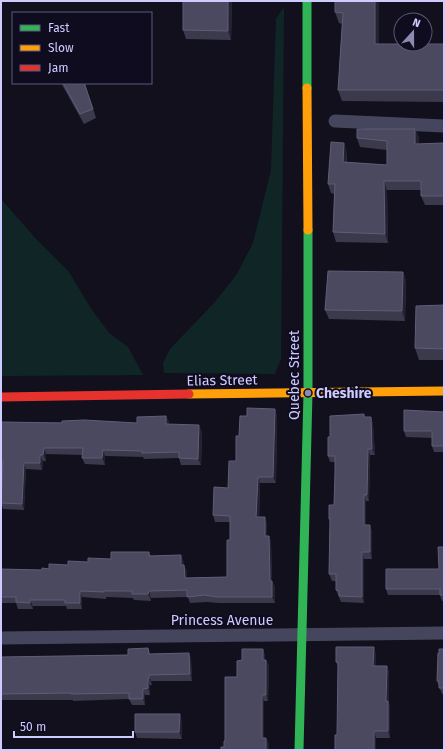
<svg xmlns="http://www.w3.org/2000/svg" width="445" height="751" font-family="'Fira Sans',sans-serif">
<style>
.green{fill:#102626}
.lines{fill:none;stroke-linecap:round;stroke-linejoin:round}
.street{stroke:#45465d;stroke-width:13}
.fast{stroke:#30b455;stroke-width:9}
.slow{stroke:#ff9f0a;stroke-width:9}
.jam{stroke:#e5322d;stroke-width:9}
.wall{fill:#3b394c}
.shaded-wall{fill:#242230}
.building{fill:#4b495f;stroke:#5f5d78}
.poi-dot{fill:#8c8ab0;stroke:#0f0c20;stroke-width:1.5}
.labels{text-anchor:middle;stroke-width:4;stroke-linejoin:round;paint-order:stroke}
.street-label{font-size:14px;fill:#cecbff;stroke:#0f0c20}
.poi-label{font-size:14px;font-weight:bold;fill:#cecbff;stroke:#0f0c20;text-anchor:start}
</style>
<rect width="100%" height="100%" fill="#12101c"/>
<g class="green">
<path d="M284 7 281 359 275 374 164 373 163 363 170 349 215 302 237 274 253 243 271 170 276 19Z"/>
<path d="M1 199 36 239 69 272 90 307 109 333 128 347 143 375 1 376Z"/>
</g>
<g class="lines">
<g class="street">
<path d="M335 121 444 126"/>
<path d="M1 638 444 633"/>
</g>
<g class="fast">
<path d="M307 1V88"/>
<path d="M299 750 308 393V230"/>
</g>
<g class="slow">
<path d="M307 88 308 230"/>
<path d="M189 394 444 391"/>
</g>
<path class="jam" d="M1 397 189 394"/>
</g>
<g class="wall">
<path d="M232 1 231 40 186 39 183 30Z"/>
<path d="M335 1 379 44H444V102L342 101 338 90 342 24 339 23 335 12Z"/>
<path d="M61 83H85L96 118 84 124Z"/>
<path d="M415 129 419 138V144L444 143V205H425L421 196V190H387L388 243 336 242 333 232 334 194 331 193 328 184 347 153V162L387 165V150L360 147 357 138Z"/>
<path d="M403 272 406 281 405 321 329 319 325 310Z"/>
<path d="M444 305V360H419L415 348Z"/>
<path d="M275 409 277 416 276 483H260L259 517 267 523V536H269L271 542 272 581 275 587V603H219L207 602 190 603 188 597 151 598V601L134 600 133 598 106 597V599L82 597V609H67L66 606H33V609H18L16 603H1V569L42 570 68 565 88 562 111 559 149 552 151 556 184 562V565L187 572V578L227 577 230 540V522H215L213 515 228 488 236 461 239 436 247 416Z"/>
<path d="M444 412V452H434L432 446V438L406 437 404 431Z"/>
<path d="M364 414 365 417H371L373 424 375 455H370L369 501H366V525L372 531V559H364V603L341 602 336 590V581H332L329 574 330 522 329 519 334 505 335 462H330L328 456 330 437Z"/>
<path d="M166 416 169 422V424L202 432 201 465H181L179 458 144 459 143 457 105 456V465L85 464 82 458 83 455 46 454V461H43L42 470 26 469 24 510 3 509 1 503 3 467H1V422L137 423Z"/>
<path d="M444 547V601H442L440 595H388L386 589 439 569Z"/>
<path d="M148 648 150 654 189 653 191 659 192 681H151L152 685H150V695H145V705H132L129 699 73 701V700H1V657L128 655Z"/>
<path d="M263 649 265 656V660H266L269 666 268 701H264V738H266L269 744V750H221L224 747 225 741 237 677 242 660Z"/>
<path d="M444 649V694H442L437 681 439 654Z"/>
<path d="M376 654V666H387L389 673V703L390 708V738H376L338 666 336 662Z"/>
<path d="M182 721V739L137 738 135 732Z"/>
</g>
<g class="shaded-wall">
<path d="M228 1H232L231 40 228 31Z"/>
<path d="M375 1H379V55L375 44Z"/>
<path d="M415 129 419 138V153L415 144Z"/>
<path d="M344 143 347 153 346 172 343 162Z"/>
<path d="M384 181 387 190 388 243 385 234Z"/>
<path d="M403 272 406 281 405 321 402 311Z"/>
<path d="M275 409 277 416 276 483 273 477Z"/>
<path d="M166 416 169 422V431L166 424Z"/>
<path d="M371 417 373 424 375 455 372 449Z"/>
<path d="M199 425 202 432 201 465 198 459Z"/>
<path d="M44 448 46 454V461L43 455Z"/>
<path d="M368 449 370 455 369 501 367 495Z"/>
<path d="M103 450 105 456V465L102 458Z"/>
<path d="M40 455 43 461 42 470 40 463Z"/>
<path d="M24 463 26 469 24 510 22 504Z"/>
<path d="M258 477 260 483 259 523 256 517Z"/>
<path d="M364 495 366 501V531L364 525Z"/>
<path d="M265 517 267 523V542L265 536Z"/>
<path d="M370 525 372 531V559L370 552Z"/>
<path d="M269 536 271 542 272 587 270 581Z"/>
<path d="M362 552 364 559V603L362 597Z"/>
<path d="M181 555 184 562V572L181 565Z"/>
<path d="M184 565 187 572V584L185 578Z"/>
<path d="M272 581 275 587V603L272 597Z"/>
<path d="M80 591 82 597V609L80 603Z"/>
<path d="M149 591 151 598V601L148 594Z"/>
<path d="M30 600 33 606V609L30 603Z"/>
<path d="M374 647 376 654V672L373 666Z"/>
<path d="M263 649 265 656V666L263 660Z"/>
<path d="M189 653 191 659 192 681 190 674Z"/>
<path d="M266 660 269 666 268 701 266 695Z"/>
<path d="M387 666 389 673V703L390 708V738L388 731 386 701Z"/>
<path d="M149 675 151 681 152 685 149 679Z"/>
<path d="M148 679 150 685V695L148 688Z"/>
<path d="M143 689 145 695V705L143 699Z"/>
<path d="M262 695 264 701V744L262 738Z"/>
<path d="M180 714 182 721V739L179 732Z"/>
<path d="M374 731 376 738V750H374Z"/>
<path d="M266 738 269 744V750H266Z"/>
</g>
<g class="building">
<path d="M183 1H228V31L183 30Z"/>
<path d="M335 1H375V44H444V90H338L343 13 335 12Z"/>
<path d="M63 83H84L93 109 80 114Z"/>
<path d="M357 129H415V144L444 143V196H421V181H384L385 234 333 232 335 184H328L331 142 344 143 343 162 387 165V141L357 138Z"/>
<path d="M328 271 403 272 402 311 325 310Z"/>
<path d="M444 305V349L415 348 416 306Z"/>
<path d="M247 408 275 409 273 477H258L256 517H265V536H269L270 581H272V597H216L205 595 187 597V590L149 591 148 594H132V591H104V592L80 591V603H65V600H30V603L16 602V597H1V569L42 570V568L49 569V564L68 565V561L88 562V558L111 559V552H149V556L181 555V565H184L185 578 227 577V540H230V516L213 515 214 487 228 488 229 461H236V436H239L240 416H247Z"/>
<path d="M404 410 444 412V446H432V431H404Z"/>
<path d="M364 414V417H371L372 449H368L367 495H364V525H370V552H362V597L339 596V591L336 590V574H329L330 519H329V505H334L335 474V456H328V437H330V416Z"/>
<path d="M166 416V424L199 425 198 459 179 458V452L142 453V451L103 450 102 458H82L83 448H44L43 455H40V463H24L22 504 1 503 3 460H1V422L62 423V421L84 420 137 423V417Z"/>
<path d="M438 547H444V595H440V589H386V569H439Z"/>
<path d="M336 647H374L373 666H387L386 701H388V731H374V750H335V735H337L338 662H336Z"/>
<path d="M148 648 149 654 189 653 190 674 149 675V679H148V688L143 689V699H129V693L71 694V693L1 694V657L128 655V649Z"/>
<path d="M242 649H263V660H266V695H262V738H266V750H221V747H224V741H225V677H237V661L242 660Z"/>
<path d="M439 649H444V688H439V681H437L438 653 439 654Z"/>
<path d="M135 714H180L179 732H135Z"/>
</g>
<circle class="poi-dot" cx="308" cy="393" r="4"/>
<g class="labels">
<g class="street-label">
<text transform="translate(294 375) rotate(-90)" y="5">Quebec Street</text>
<text transform="translate(222 380) rotate(-1)" y="5">Elias Street</text>
<text x="222" y="625">Princess Avenue</text>
</g>
<g class="poi-label">
<text x="316" y="398">Cheshire</text>
</g>
</g>
<rect width="445" height="751" fill="none" stroke="#cecbff" stroke-width="4"/>
<rect x="12" y="12" width="140" height="72" fill="#0f0c20" stroke="#5b5879"/>
<rect x="20" y="25" width="20" height="6" fill="#30b455" stroke="#5b5879"/>
<text x="48" y="32" font-size="12" fill="#cecbff">Fast</text>
<rect x="20" y="45" width="20" height="6" fill="#ff9f0a" stroke="#5b5879"/>
<text x="48" y="52" font-size="12" fill="#cecbff">Slow</text>
<rect x="20" y="65" width="20" height="6" fill="#e5322d" stroke="#5b5879"/>
<text x="48" y="72" font-size="12" fill="#cecbff">Jam</text>
<g transform="translate(413 32) rotate(21)"><circle r="19" fill="#0f0c20" stroke="#5b5879"/>
<path d="M0-3L7 15L0 10L-7 15Z" fill="#8c8ab0"/>
<text y="-6" font-size="11" font-weight="bold" text-anchor="middle" fill="#cecbff">N</text>
</g>
<path d="M14 731v6h119v-6" fill="none" stroke="#cecbff" stroke-width="2"/>
<text x="20" y="731" font-size="12" fill="#cecbff" stroke="#0f0c20" stroke-width="3" paint-order="stroke">50 m</text>
</svg>
